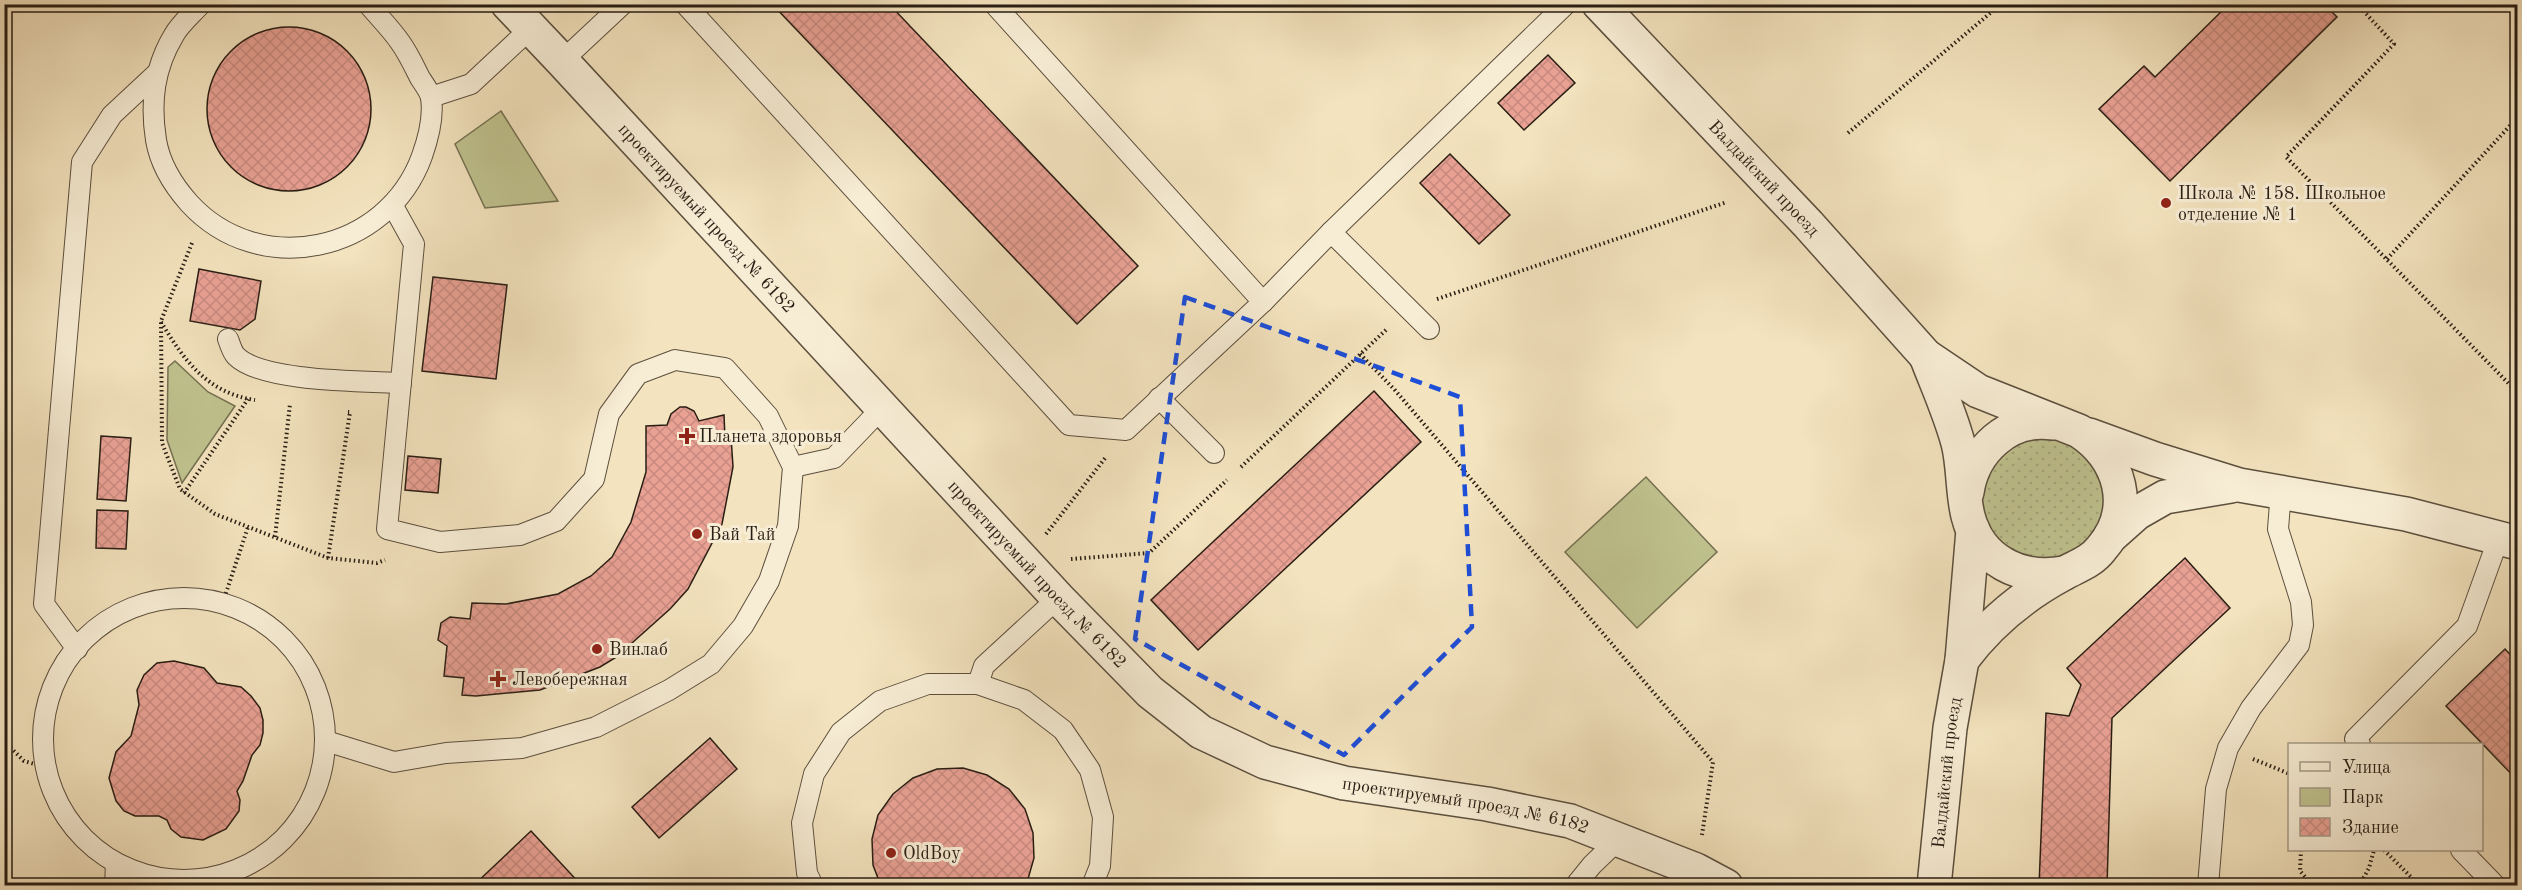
<svg xmlns="http://www.w3.org/2000/svg" width="2522" height="890" font-family="'Old Standard TT',serif">
<style>
.grass{fill:url(#grass-dots);stroke:#747051;stroke-width:1.5}
.green{fill:#bfc28e;stroke:#747051;stroke-width:1.5}
.building{fill:url(#building-cross-hatch);stroke:#291e14;stroke-width:1.5}
.lines{fill:none;stroke-linecap:round;stroke-linejoin:round}
.lane-casing{stroke:#5c4f3e;stroke-width:22}
.street-casing{stroke:#5c4f3e;stroke-width:36}
.path{stroke:#291e14;stroke-width:4;stroke-dasharray:1.5 3;stroke-linecap:butt}
.lane{stroke:#f7edd5;stroke-width:20}
.street{stroke:#f7edd5;stroke-width:33}
.marked{fill:none;stroke:#1d4ed8;stroke-width:4.5;stroke-dasharray:12 8;stroke-linejoin:round}
.poi-dot{fill:#8f2418;stroke:#f7edd5;stroke-width:2}
.labels{text-anchor:middle;stroke-width:6;stroke-linejoin:round;paint-order:stroke}
.street-label{font-size:18px;fill:#291e14;stroke:#f7edd5}
.poi-label{font-size:18px;fill:#291e14;stroke:#f7edd5;text-anchor:start}
</style>
<defs>
<pattern id="grass-dots" width="8" height="8" patternUnits="userSpaceOnUse" patternTransform="scale(1.5)"><rect width="8" height="8" fill="#bfc28e"/><path d="M2 2h.1M6 6h.1" fill="none" stroke="#a4a67a" stroke-width="1.8" stroke-linecap="round"/></pattern>
<pattern id="building-cross-hatch" width="8" height="8" patternUnits="userSpaceOnUse" patternTransform="scale(1.5)"><rect width="8" height="8" fill="#e9a194"/><path d="M0 0l8 8M0 8l8-8" fill="none" stroke="#c88a7f"/></pattern>
</defs>
<rect width="100%" height="100%" fill="#f3e3be"/>
<filter id="stains"><feTurbulence type="fractalNoise" baseFrequency=".00333" numOctaves="4"/><feColorMatrix values="0 0 0 0 .2 0 0 0 0 .09 0 0 0 0 .02 0 0 0 .5 -.17"/></filter>
<radialGradient id="worn" r=".72"><stop offset=".6" stop-color="#630" stop-opacity="0"/><stop offset="1" stop-color="#630" stop-opacity=".3"/></radialGradient>
<path class="grass" d="M2055 432 2103 466 2106 525 2060 564 2007 556 1977 510 1986 464 1998 448Z"/>
<g class="green">
<path d="M501 111 558 201 485 208 455 144Z"/>
<path d="M175 361 208 392 235 406 182 483 167 440 168 367Z"/>
<path d="M1646 477 1717 552 1637 628 1565 552Z"/>
</g>
<g class="building">
<path d="M772 4H889L1138 266 1077 324Z"/>
<path d="M2229 4H2324L2337 17 2170 181 2099 109 2144 66 2155 77Z"/>
<circle cx="289" cy="109" r="82"/>
<path d="M1548 55 1575 83 1524 130 1498 103Z"/>
<path d="M1450 154 1510 215 1479 244 1420 183Z"/>
<path d="M199 269 261 281 255 319 240 330 190 321Z"/>
<path d="M433 277 507 285 496 379 422 371Z"/>
<path d="M1374 391 1421 442 1198 650 1151 600Z"/>
<path d="M680 407H686L694 411 699 421 724 415 725 438 731 437 733 467 722 524 688 589 670 609 632 643 633 647 600 667 540 690 476 696 462 695 464 678 444 676 447 646 438 640 441 623 450 617 470 619 472 603 506 604 558 594 591 576 612 557 631 522 646 472V426L667 425 671 414Z"/>
<path d="M101 436 131 438 126 501 97 499Z"/>
<path d="M408 456 441 459 438 493 405 490Z"/>
<path d="M97 510 128 511 126 549 96 548Z"/>
<path d="M2185 558 2230 608 2112 718 2107 886H2039L2046 713 2069 716 2081 685 2067 668Z"/>
<path d="M2505 649 2518 663V781L2446 706Z"/>
<path d="M174 661 204 668 217 683 241 687 251 696 260 708 263 720V733L260 745 252 755 243 781 237 791 240 800 239 811 226 829 203 840 181 837 171 829 167 820 159 816H135L124 811 116 801 109 778 116 752 131 736 139 705 137 690 144 675 157 663Z"/>
<path d="M710 738 737 769 659 838 632 807Z"/>
<path d="M963 768 987 775 1009 789 1025 809 1033 833 1034 858 1026 886H881L873 865 872 839 878 815 893 794 913 778 937 769Z"/>
<path d="M531 831 582 886H473Z"/>
</g>
<g class="lines">
<g class="lane-casing">
<g id="lane">
<path d="M201 4C192 14 180 24 174 35 154 68 150 102 156 140 160 164 173 185 189 203 259 280 387 253 422 156 428 139 434 117 431 98 430 92 424 84 420 78 414 66 408 53 400 42 391 29 379 17 368 4"/>
<path d="M685 4 1069 425 1126 430 1263 302 1331 232 1566 4"/>
<path d="M994 4 1263 302"/>
<path d="M562 61 623 4"/>
<path d="M431 97 471 84 530 29"/>
<path d="M1331 232 1429 329"/>
<path d="M228 339C230 344 232 352 236 356 261 382 364 381 401 383"/>
<path d="M1159 398 1214 453"/>
<path d="M793 467 834 458 881 409"/>
<circle cx="184" cy="739" r="141"/>
<path d="M77 649 44 604 82 162 112 115 156 74"/>
<path d="M978 684 984 666 1058 598"/>
<path d="M326 741 394 762 446 753 522 748 596 727 669 690 711 664 743 626 769 581 788 526 793 467 768 416 725 368 675 360 638 374 609 414 594 479 556 521 520 535 440 542 387 529 414 244 393 206"/>
<path d="M2360 744 2355 739 2467 626 2499 537 2504 542"/>
<path d="M2461 850 2496 886"/>
<path d="M115 886 116 863"/>
<path d="M813 886 807 873 802 823 814 774 841 732 880 701 928 684H978L1024 700 1063 730 1090 770 1103 817 1100 866 1092 886"/>
<path d="M1575 886 1592 865 1619 839"/>
<path d="M2208 886 2216 789 2228 748 2251 708 2299 645 2303 625 2301 602 2278 529 2281 491"/>
</g>
</g>
<g class="street-casing">
<g id="street">
<path id="s1" d="M508 4 562 61 1058 598 1150 692 1201 732 1265 762 1344 783 1487 804 1570 821 1696 870 1726 886"/>
<path id="s2" d="M1599 4 1808 224 1926 356 1978 391 2079 431C2120 457 2136 509 2101 549 2091 562 2077 566 2063 574 2024 595 1988 625 1962 660"/>
<path d="M1926 356C1937 385 1950 413 1958 443 1964 466 1962 492 1968 516 1979 560 2020 581 2064 573"/>
<path d="M2089 435 2155 459 2239 485 2406 514 2518 543"/>
<path d="M1967 492C1973 451 2008 417 2052 423"/>
<path d="M2110 537 2137 513 2165 497 2231 486"/>
<path id="s3" d="M1934 886 1950 728 1962 660 1973 530"/>
</g>
</g>
<g class="path">
<path d="M2357 4 2394 44 2286 157 2518 393"/>
<path d="M1848 133 2001 4"/>
<path d="M192 243 161 321 162 443 180 489 215 514 328 558 377 563 385 560"/>
<path d="M2387 259 2518 117"/>
<path d="M1437 299 1727 202"/>
<path d="M161 322C184 360 207 393 255 400"/>
<path d="M1360 354 1394 389 1713 762 1702 835"/>
<path d="M1241 467 1388 328"/>
<path d="M184 493 248 399"/>
<path d="M1046 534 1106 457"/>
<path d="M275 537 290 404"/>
<path d="M328 558 350 412H348"/>
<path d="M1071 559 1149 553 1227 480"/>
<path d="M223 602 248 527"/>
<path d="M4 741 24 761 42 766"/>
<path d="M2253 759 2290 774"/>
<path d="M2301 850 2300 871 2313 886"/>
<path d="M2384 850 2420 886"/>
<path d="M2359 886 2369 868 2374 850"/>
<path d="M2411 886 2416 881"/>
</g>
<use href="#lane" class="lane"/>
<use href="#street" class="street"/>
</g>
<path class="marked" d="M1185 297 1460 397 1472 627 1344 755 1135 639Z"/>
<g class="poi-dot">
<circle cx="2166" cy="203" r="6"/>
<path d="M684 427h6v6h6v6h-6v6h-6v-6h-6v-6h6z"/>
<circle cx="697" cy="534" r="6"/>
<circle cx="597" cy="649" r="6"/>
<path d="M495 670h6v6h6v6h-6v6h-6v-6h-6v-6h6z"/>
<circle cx="891" cy="853" r="6"/>
</g>
<g class="labels">
<g class="street-label">
<text dy="6" stroke="none"><textPath href="#s2" startOffset="240">Валдайский проезд</textPath></text>
<text dy="6" stroke="none"><textPath href="#s1" startOffset="292">проектируемый проезд № 6182</textPath></text>
<text dy="6" stroke="none"><textPath href="#s1" startOffset="778">проектируемый проезд № 6182</textPath></text>
<text dy="6" stroke="none"><textPath href="#s3" startOffset="114">Валдайский проезд</textPath></text>
<text dy="6" stroke="none"><textPath href="#s1" startOffset="1282">проектируемый проезд № 6182</textPath></text>
</g>
<g class="poi-label">
<text x="2178" y="199">Школа № 158. Школьное<tspan x="2178" dy="21">отделение № 1</tspan></text>
<text x="699" y="442">Планета здоровья</text>
<text x="709" y="540">Вай Тай</text>
<text x="609" y="655">Винлаб</text>
<text x="512" y="685">Левобережная</text>
<text x="903" y="859">OldBoy</text>
</g>
</g>
<rect width="2522" height="890" fill="none" stroke="#f3e3be" stroke-width="24"/>
<rect x="6" y="6" width="2510" height="878" fill="none" stroke="#291e14" stroke-width="3"/>
<rect x="12" y="12" width="2498" height="866" fill="none" stroke="#291e14" stroke-width="1.5"/>
<rect x="2288" y="743" width="195" height="108" fill="#f7edd5" stroke="#a59a88" stroke-width="1.5"/>
<rect x="2300" y="762" width="30" height="9" fill="#f7edd5" stroke="#a59a88" stroke-width="1.5"/>
<text x="2342" y="773" font-size="18" fill="#291e14">Улица</text>
<rect x="2300" y="788" width="30" height="18" fill="#bfc28e" stroke="#a59a88" stroke-width="1.5"/>
<text x="2342" y="803" font-size="18" fill="#291e14">Парк</text>
<rect x="2300" y="818" width="30" height="18" fill="url(#building-cross-hatch)" stroke="#a59a88" stroke-width="1.5"/>
<text x="2342" y="833" font-size="18" fill="#291e14">Здание</text>
<rect width="100%" height="100%" filter="url(#stains)"/>
<rect width="100%" height="100%" fill="url(#worn)"/>
</svg>
